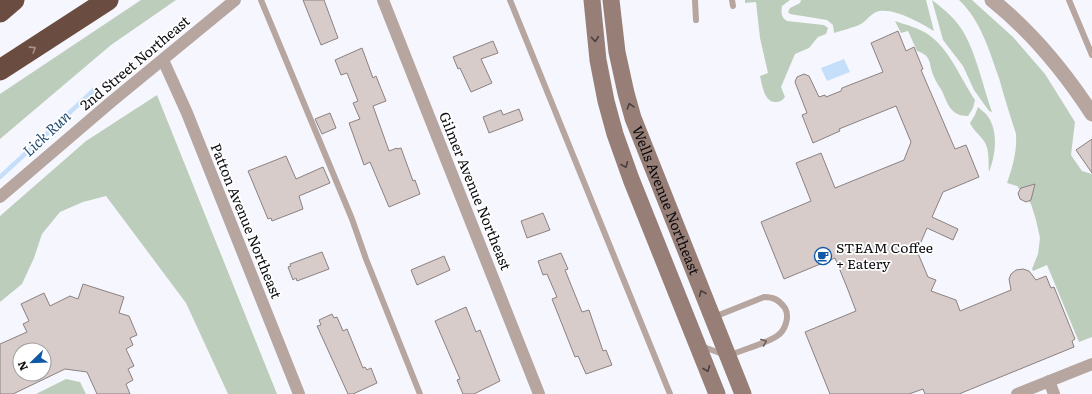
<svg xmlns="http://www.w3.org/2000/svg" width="1092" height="394" font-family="Literata,serif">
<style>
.green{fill:#bccebb}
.water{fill:#c5dffb}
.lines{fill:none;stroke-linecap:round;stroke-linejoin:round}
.stream{stroke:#c5dffb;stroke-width:4.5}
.building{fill:#d7ccca;stroke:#8b8180;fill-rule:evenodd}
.service{stroke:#b7a6a0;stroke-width:6}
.minor{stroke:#b7a6a0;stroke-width:12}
.tertiary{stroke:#b7a6a0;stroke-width:15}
.secondary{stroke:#977f77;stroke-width:17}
.motorway{stroke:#6b4c40;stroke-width:21}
.oneway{stroke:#4a3f3d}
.oneway2{stroke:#a6948c}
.oneway3{stroke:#6a605e}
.labels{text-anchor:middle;stroke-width:3.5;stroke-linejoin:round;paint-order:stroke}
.street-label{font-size:14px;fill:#0b0b0e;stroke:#fff}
.poi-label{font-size:14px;fill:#0b0b0e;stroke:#fff;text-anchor:start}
.water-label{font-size:15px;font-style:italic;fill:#284f74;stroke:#fff}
</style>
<rect width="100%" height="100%" fill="#f6f7fe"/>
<g class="green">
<path d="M141 0H176L111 45 0 139V94Z"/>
<path d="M745 0H790L782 6C781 13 781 17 787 21L824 25 828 28 826 34 818 37 809 48 795 54 781 87 785 97C782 101 780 102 775 102 764 102 762 84 760 76L768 73 760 38 756 2 745 3Z"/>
<path d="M801 0H926L934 31C921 23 891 6 876 12 870 15 866 21 861 24 853 28 842 30 834 33L833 25 827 20 790 14 788 12 790 8 800 3Z"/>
<path d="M932 0C944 9 957 20 964 33 977 56 983 87 992 112L989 111 974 90 963 66 943 40Z"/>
<path d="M959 0H972L1013 37 1045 74 1075 122 1071 155 1082 171 1092 174V337L1079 342 1047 265 1033 271 1032 269 1038 254 1040 238 1036 220 1031 204 1017 186 1007 183C1013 166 1017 151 1016 134 1010 115 1004 97 999 78 989 50 981 21 959 0Z"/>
<path d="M895 21C907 25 919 28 929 35 950 50 961 79 975 100L973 108 968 116C951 116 948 105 942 91 939 86 936 82 934 77 928 64 933 56 917 51L908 31 901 33Z"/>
<path d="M157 95 277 394H228L186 303 106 196 83 202 60 212 42 234 34 258 22 284 0 302V216L86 141Z"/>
<path d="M978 107C981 110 983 111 986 114 999 129 996 155 989 172 988 162 990 150 984 141 979 134 973 130 970 123L975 115Z"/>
<path d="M66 379 80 382 86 394H36Z"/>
</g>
<path class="water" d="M844 59 850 72 827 81 821 68Z"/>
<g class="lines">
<path class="stream" d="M0 177 94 90"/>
</g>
<g class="building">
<path d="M303 0H324L338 38 321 45Z"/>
<path d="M898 31 906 51 914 47 923 69 921 70 955 149 966 145 979 177 943 192 932 217 958 229 953 240 927 228 917 251 928 277 936 280 931 291 956 300 960 311 1011 290 1009 279 1011 274 1016 270 1023 269 1029 271 1036 280 1046 276 1051 288 1054 287 1075 339 1072 341 1074 347 959 394H925L923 389 909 394H830L805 332 856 311 848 290 835 258 784 279 761 222 811 201 796 163 821 153 835 188 904 160 911 142 896 106 839 129 840 131 813 143 802 115 807 113 795 82 797 77 804 74 809 76 819 97 825 95 826 97 841 91 842 88 883 72 871 43Z"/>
<path d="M493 41 498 53 481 59 492 83 471 92 460 68 458 69 453 57Z"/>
<path d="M362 48 373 78 376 76 386 101 373 106 389 151 397 148V149L401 148 413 181 415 180 420 194 389 207 370 162 364 165 349 123 360 119 353 103 358 101 347 73 341 75 335 60Z"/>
<path d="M519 109 523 120 489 133 483 117 501 110 503 115Z"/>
<path d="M330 113 336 128 322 134 315 119Z"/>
<path d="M1092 139V173L1076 150Z"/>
<path d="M286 156 296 179 323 167 330 183 299 196 303 209 272 221 271 218 268 219 248 171Z"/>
<path d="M1035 184 1031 200 1026 202 1020 199 1018 193 1021 188Z"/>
<path d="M543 213 550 230 527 238 521 221Z"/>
<path d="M322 252 329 269 297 281 296 278 293 280 288 267 291 266 290 264Z"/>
<path d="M561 253 568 269 565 270 582 312 589 310 603 351 606 350 612 365 586 374 578 356 575 357 552 299 557 297 547 274 543 275 538 261Z"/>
<path d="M444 256 450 270 417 285 411 270Z"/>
<path d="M83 284 124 297 119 313 129 316 137 335 130 338 133 345 126 349 134 366 128 369 133 380 126 384 130 394H97L87 372 65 369 13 394H0V344L27 332 23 324 29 321 21 304 44 293 50 306 70 296 78 299ZM20 350H44V374H20Z"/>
<path d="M466 307 476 332 480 330 500 381 474 394H463L457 380 460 379 435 321Z"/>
<path d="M332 314 334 318 337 317 343 331 347 329 363 368 365 367 367 370 371 368 377 383 353 394H348L317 326 321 325 319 320Z"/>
</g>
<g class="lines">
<g class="service">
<path d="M261 0 352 219 366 259 420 394"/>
<path d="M510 0 670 394"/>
<path d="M695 0 696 20"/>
<path d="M732 0 733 6"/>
<path d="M1069 0 1092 55"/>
<path d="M701 346 728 356C741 350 765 344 777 336 785 331 790 317 785 308 779 300 774 297 764 297L714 317"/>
</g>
<g class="minor">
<path d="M383 0 539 394"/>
<path d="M163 60 187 113 299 394"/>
<path d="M0 197 111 102 235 0"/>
<path d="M1049 381 1054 394"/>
<path d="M1017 394 1092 364"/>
</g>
<path class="tertiary" d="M992 0C1032 32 1064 71 1092 114"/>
<g class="secondary">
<path d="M592 0 598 60 606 101 615 134 631 179 717 394"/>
<path id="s1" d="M611 0 617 52 626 93 633 118 743 394"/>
</g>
<g class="motorway">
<path d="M0 12 14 0"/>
<path d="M0 70 108 0"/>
</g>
</g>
<defs><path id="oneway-chevron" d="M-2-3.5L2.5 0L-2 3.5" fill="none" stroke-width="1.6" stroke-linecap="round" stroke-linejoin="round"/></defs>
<g class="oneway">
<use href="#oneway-chevron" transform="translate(595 39) rotate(85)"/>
<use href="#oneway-chevron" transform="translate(630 106) rotate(-106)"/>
<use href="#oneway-chevron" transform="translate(625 165) rotate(68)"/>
<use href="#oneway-chevron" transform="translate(702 293) rotate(-112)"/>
<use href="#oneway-chevron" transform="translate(707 369) rotate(68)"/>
</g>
<use class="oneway2" href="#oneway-chevron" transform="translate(33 49) rotate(-33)"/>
<use class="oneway3" href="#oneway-chevron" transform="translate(764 342) rotate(-22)"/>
<defs>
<g id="cafe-ring" transform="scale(0.9)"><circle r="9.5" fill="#fff" stroke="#1158a7" stroke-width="1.5"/><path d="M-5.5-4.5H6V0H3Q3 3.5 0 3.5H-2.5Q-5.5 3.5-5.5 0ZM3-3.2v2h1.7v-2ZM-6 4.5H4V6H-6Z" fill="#1158a7"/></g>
</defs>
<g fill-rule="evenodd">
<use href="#cafe-ring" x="823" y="256"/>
</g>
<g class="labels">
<g class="street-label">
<text transform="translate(135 63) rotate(-40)" y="5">2nd Street Northeast</text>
<text transform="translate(475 191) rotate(68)" y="5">Gilmer Avenue Northeast</text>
<text dy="5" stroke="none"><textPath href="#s1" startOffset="209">Wells Avenue Northeast</textPath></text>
<text transform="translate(246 221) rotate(68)" y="5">Patton Avenue Northeast</text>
</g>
<g class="poi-label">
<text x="836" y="253">STEAM Coffee<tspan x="836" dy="16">+ Eatery</tspan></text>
</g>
<g class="water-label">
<text transform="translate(47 134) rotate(-43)" y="5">Lick Run</text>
</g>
</g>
<g transform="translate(32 362) rotate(247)"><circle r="19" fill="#ffffff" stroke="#9d9d9f"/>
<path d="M0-3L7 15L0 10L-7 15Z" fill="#1158a7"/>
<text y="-6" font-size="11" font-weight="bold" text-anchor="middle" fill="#0b0b0e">N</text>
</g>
</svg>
